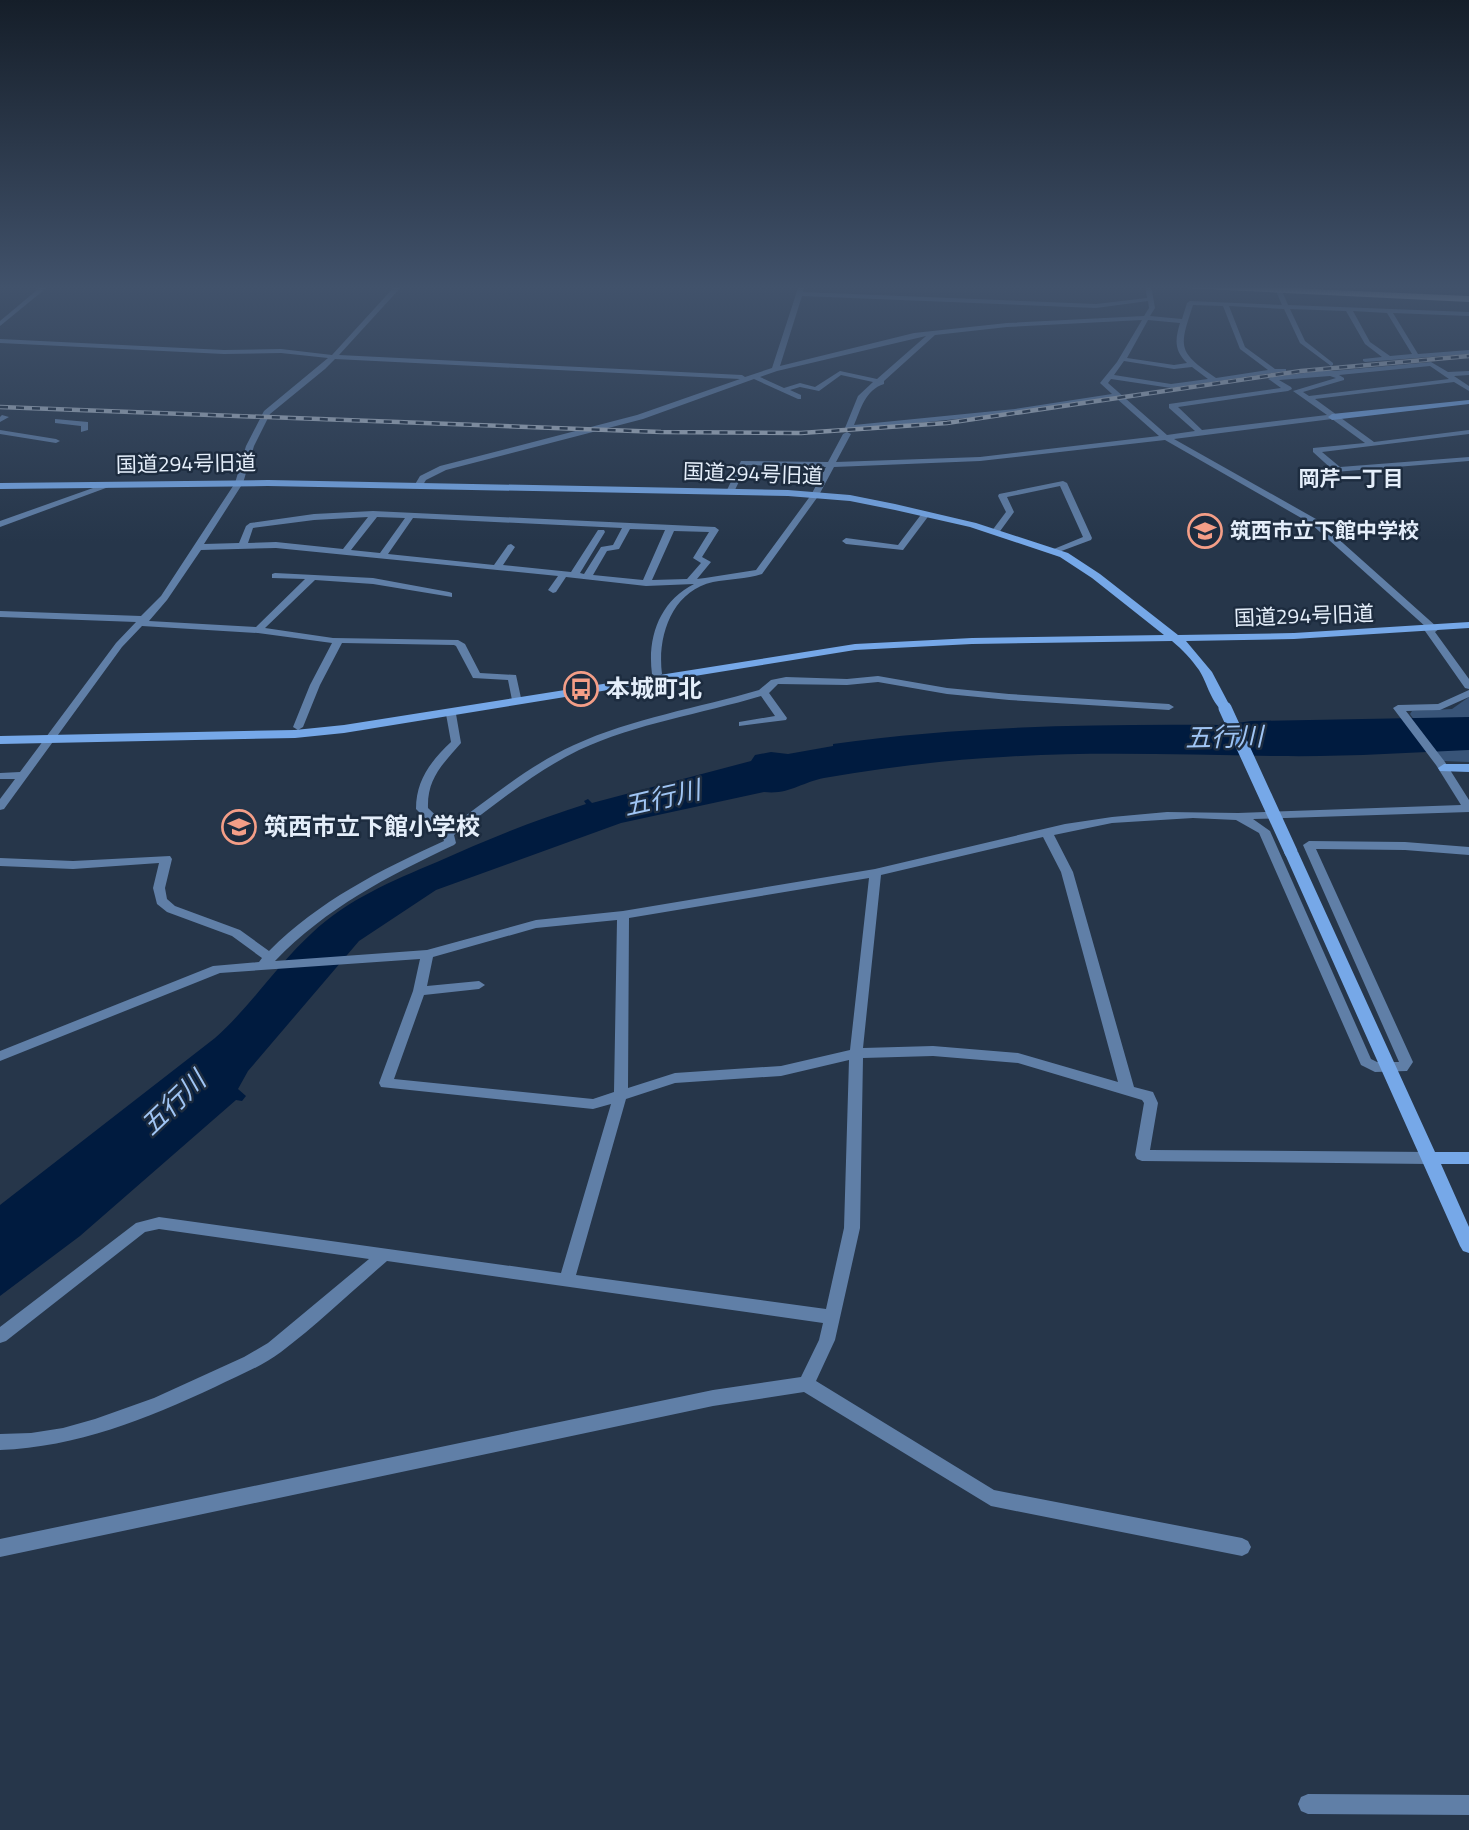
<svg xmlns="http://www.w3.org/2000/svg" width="1469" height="1830" font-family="'Titillium Web','Noto Sans JP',sans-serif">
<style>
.green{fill:#385478}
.water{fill:#001b3f}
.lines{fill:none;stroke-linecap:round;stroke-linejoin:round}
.street{fill:#607fa7;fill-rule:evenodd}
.secondary{fill:#76a8e8;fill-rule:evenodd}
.highway{fill:#d3e2f6;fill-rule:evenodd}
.rail-casing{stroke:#aebac8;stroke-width:4.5}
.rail{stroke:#1d2c3f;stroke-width:2.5;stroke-dasharray:8;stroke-linecap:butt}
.secondary-bridge{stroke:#76a8e8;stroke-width:13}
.labels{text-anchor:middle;stroke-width:5;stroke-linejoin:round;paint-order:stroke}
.far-street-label{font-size:21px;fill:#e4eefa;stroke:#1d2c3f}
.far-neighbourhood-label{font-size:21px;font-weight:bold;fill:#e4eefa;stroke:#1d2c3f}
.far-poi-label{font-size:21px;font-weight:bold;fill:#e4eefa;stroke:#1d2c3f;text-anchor:start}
.poi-label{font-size:24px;font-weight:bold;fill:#e4eefa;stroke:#1d2c3f;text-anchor:start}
.water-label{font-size:26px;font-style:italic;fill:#a0c5f4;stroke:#1d2c3f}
</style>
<rect width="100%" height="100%" fill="#26364a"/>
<path class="green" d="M1469 697V762L1443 761 1410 714 1412 711 1452 709Z"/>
<path class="water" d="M1469 717V750C1406 753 1342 757 1278 756 1187 755 1095 751 1003 757 943 760 884 768 824 778 802 782 789 795 764 792L621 823 436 890 359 941 248 1071 238 1089 246 1096 242 1101 236 1100 80 1236 0 1296V1205L215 1038C251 1006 277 965 312 933 348 899 392 881 437 862 486 840 535 820 586 804L584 801 588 799 592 803 751 761 755 755 771 752 788 754 833 746V744C961 726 1092 724 1223 725L1251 721Z"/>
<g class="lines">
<g class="street">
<path d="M43 285H50L0 326V321Z"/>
<path d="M396 285H403L339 355 742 375 745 377 772 368 799 285 805 286 803 292 1096 304 1147 298 1145 285H1151L1155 308 1150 316 1182 319 1187 303 1190 301 1282 305 1276 291 1279 289 1282 291 1288 305 1469 312V316L1393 313 1418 354 1469 350V354L1365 362 1363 361V359L1382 357 1365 344 1346 311 1290 309 1305 341 1333 363V365L1331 366 1300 343 1284 309 1229 306 1245 347 1275 369H1286V371L1171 388 1111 379 1108 383 1167 435 1195 431 1169 408V404L1281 388 1270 380 1268 379 1272 377 1329 370 1333 371 1431 362 1448 372 1469 371V375L1454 376 1469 386V391L1454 382 1315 399 1374 442 1469 430V434L1322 452 1340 467 1469 457V461L1335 472 1313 452V448L1365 443 1332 419 1174 439 1316 519 1437 627 1439 629 1435 632 1469 679V689L1465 688 1425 631 1423 629 1426 627 1310 523 1165 440 980 461 834 467 819 495 762 574C746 579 729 579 713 582 672 591 657 636 662 674L657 677 652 674C647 637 660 601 694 584L646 586 566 577 556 592 553 593 548 590 558 576 276 548 201 550 167 600 149 621 256 627 305 579 272 578V574L275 573 373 578 449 592 452 593V597L373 584 315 580 265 628 333 638 458 640 465 644 480 673 516 675 521 698 520 700H512L508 680 473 678 456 646 454 645 342 643 320 685 303 727 298 730 293 727 310 685 332 643 258 633 142 626 122 647 4 809 0 810V799L15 779H0V773L20 772 116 643 136 622 0 617V611L141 616 161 596 235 483 246 446 264 411 328 358 281 353 224 354 0 343V339L224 350 281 349 332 355ZM802 296 1096 308 1148 301 1149 308 1144 316 1007 323 914 333 780 366ZM1193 305 1223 306 1240 349 1268 370 1216 378C1177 351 1179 348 1193 305ZM1353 311 1387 313 1412 354 1390 356 1370 342ZM1142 320 1117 362 1100 383 1112 394 1015 409 854 425C861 409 865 390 884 384V381L935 335 1007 327ZM1148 320 1180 323C1175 340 1174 350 1187 363L1174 365 1127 358ZM926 336 877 379 840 371 815 387 800 383 784 388 760 377 777 371ZM335 359 740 379 637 415 440 466 420 476 414 486 418 488H421L426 480 446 470 643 419 754 379 798 399H801V395L790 390 800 387 819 391 841 375 873 382 858 396 845 428 849 430 1015 413 1116 398 1159 436 980 457 836 462 851 434 847 432 843 434 828 462 741 461 726 492 727 494H733L747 465 826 467 811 495 756 570 705 578 697 579 711 562 702 557 719 530 715 527 373 511 314 514 250 523 246 526 239 543 204 544 243 483 254 446 270 414 325 369ZM1124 361 1174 369 1192 367 1208 379 1171 384 1114 375ZM1430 366 1449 379 1309 396 1303 392 1344 380V378L1339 375ZM1330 376 1336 378 1293 391 1327 415 1202 430 1178 407 1288 391 1292 389 1291 387 1279 380ZM368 517 343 549 276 542 248 543 253 528 314 520ZM377 517 405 518 380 553 351 550ZM413 518 622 528 613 545 601 547 584 574 580 573 605 532 604 530H598L571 572 503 565 515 547 511 544 508 545 494 565 388 554ZM630 529 665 530 643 580 593 575 607 551 619 549ZM674 531 709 532 693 558 701 563 687 579 652 580Z"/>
<path d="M2 415 9 417 0 422V417Z"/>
<path d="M55 419 88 422V430L81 432V426L55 423Z"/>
<path d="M0 430 56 439 60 441 56 443 0 434Z"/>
<path d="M1063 481 1067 483 1092 538 1091 540 1056 553 1049 551 1083 537 1060 486 1007 497 1014 512 998 534H992L991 532 1006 512 998 496 999 494Z"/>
<path d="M107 483 114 485 0 527V521Z"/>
<path d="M923 512 930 514 903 550 846 544 842 541 846 538 898 545Z"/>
<path d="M878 676 947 688 1009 694 1169 704 1174 707 1169 710 1009 700 947 694 878 682 847 685 778 684 769 693 787 718 786 720 739 726V722L775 716 761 696C701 714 637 723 579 750 534 772 495 805 454 835L456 843 454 845C388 876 326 908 275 961L427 950 536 920 623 911 875 869 1065 824 1112 817 1167 812 1238 813 1461 805 1436 765 1393 708 1398 705 1438 704 1469 690V697L1440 710 1406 711 1445 762 1469 800V812L1253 819 1270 831 1371 1059 1377 1062H1399L1303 845 1309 841 1405 842 1469 847V855L1405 850 1316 849 1413 1062 1407 1071 1375 1072 1361 1065 1259 833 1236 820 1193 818 1112 823 1054 835 1073 872 1134 1087 1153 1092 1158 1103 1150 1150 1429 1152 1434 1154 1436 1158 1434 1162 1429 1164 1142 1161 1137 1159 1135 1155 1144 1103 1142 1100 1018 1063 933 1056 863 1058 860 1228 835 1340 816 1381 994 1490 1242 1538 1248 1541 1251 1547 1248 1553 1242 1556 991 1506 804 1392 713 1406 0 1557V1539L713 1390 801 1377 819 1340 823 1323 387 1261C352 1291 318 1324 281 1352 261 1367 237 1376 215 1387 146 1419 77 1447 0 1450V1434L31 1433 63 1428 95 1419 154 1398 244 1357 268 1343 369 1259 159 1229 145 1232 6 1341 0 1343V1327L136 1223 159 1217 561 1273 611 1104 593 1109 381 1087 379 1083 413 991 420 959 220 973 0 1061V1051L213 966 259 962 262 958 232 936 167 912 157 904 153 888 159 863 73 869 0 866V858L73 861 170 856 172 859 165 888 167 899 175 906 240 930 269 951C319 901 380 870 444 841L442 835 416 809C416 780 431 761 451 742L446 714 447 712 451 711 456 714 461 743C443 764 427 778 428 808L449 828C489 799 528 766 574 745 633 718 698 708 759 690L771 680 786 677 847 679ZM1043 837 1061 872 1118 1082 1018 1053 933 1046 863 1048 881 875ZM869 878 850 1050 781 1066 675 1073 628 1088 629 918ZM617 920 614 1092 593 1099 394 1079 424 995 479 989 485 985 479 981 427 986 433 957 536 928ZM849 1060 844 1228 826 1309 576 1275 626 1099 675 1083 781 1076Z"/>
<path d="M1308 1794 1469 1795V1815L1308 1814 1301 1811 1298 1804 1301 1797Z"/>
</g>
<g class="secondary">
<path d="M1469 400V404L1332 420 1328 417 1332 414Z"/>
<path d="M268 480 788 490 850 495 895 504 976 523 1068 553 1100 574 1178 635 1294 633 1469 622V628L1294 639 1186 641 1212 672 1231 708 1225 712C1212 706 1207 682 1199 670 1191 659 1183 650 1172 641L972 644 855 650 344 733 295 738 0 744V736L295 730 344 725 855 644 972 638 1164 635 1092 578 1060 557 970 527 895 510 850 501 788 496 268 486 0 489V483Z"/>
<path d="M1444 764H1469V772L1440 771 1438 768Z"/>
<path d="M1291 848 1298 852 1435 1152H1469V1164H1441L1469 1227V1253L1463 1251 1460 1246 1284 852Z"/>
</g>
<path class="highway" d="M1124 285H1218L1469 296V302Z"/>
<g class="rail-casing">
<path id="rail" d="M0 407 661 432 801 433 947 423 1301 371 1469 356"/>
</g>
<use href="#rail" class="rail"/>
<path class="secondary-bridge" d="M1225 708 1291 852"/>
</g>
<linearGradient id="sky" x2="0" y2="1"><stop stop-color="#151e29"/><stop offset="0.53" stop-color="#41526b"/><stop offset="1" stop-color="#41526b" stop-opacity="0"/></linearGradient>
<rect width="1469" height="542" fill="url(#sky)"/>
<defs>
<g id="school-ring" transform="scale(1.75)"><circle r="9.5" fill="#1d2c3f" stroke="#f49e87" stroke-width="1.5"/><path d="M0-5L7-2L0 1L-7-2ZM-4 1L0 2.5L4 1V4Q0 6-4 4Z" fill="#f49e87"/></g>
<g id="bus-ring" transform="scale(1.75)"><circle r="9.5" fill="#1d2c3f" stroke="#f49e87" stroke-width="1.5"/><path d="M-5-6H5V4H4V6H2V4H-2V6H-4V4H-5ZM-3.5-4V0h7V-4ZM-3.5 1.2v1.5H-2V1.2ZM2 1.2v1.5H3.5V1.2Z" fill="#f49e87"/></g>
</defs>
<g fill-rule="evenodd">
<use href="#school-ring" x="1205" y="531"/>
<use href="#bus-ring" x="581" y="689"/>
<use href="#school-ring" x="239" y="827"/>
</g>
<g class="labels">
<g class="far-street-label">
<text transform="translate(186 464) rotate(-1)" y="7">国道294号旧道</text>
<text transform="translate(753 474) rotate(2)" y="7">国道294号旧道</text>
<text transform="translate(1304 616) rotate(-2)" y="7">国道294号旧道</text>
</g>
<g class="far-neighbourhood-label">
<text x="1351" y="486">岡芹一丁目</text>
</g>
<g class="far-poi-label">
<text x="1230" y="538">筑西市立下館中学校</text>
</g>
<g class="poi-label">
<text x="606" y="697">本城町北</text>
<text x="264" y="835">筑西市立下館小学校</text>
</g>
<g class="water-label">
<text transform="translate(1224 737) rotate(-1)" y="9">五行川</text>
<text transform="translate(662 798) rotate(-13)" y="9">五行川</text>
<text transform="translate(173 1103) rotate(-44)" y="9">五行川</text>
</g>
</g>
</svg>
